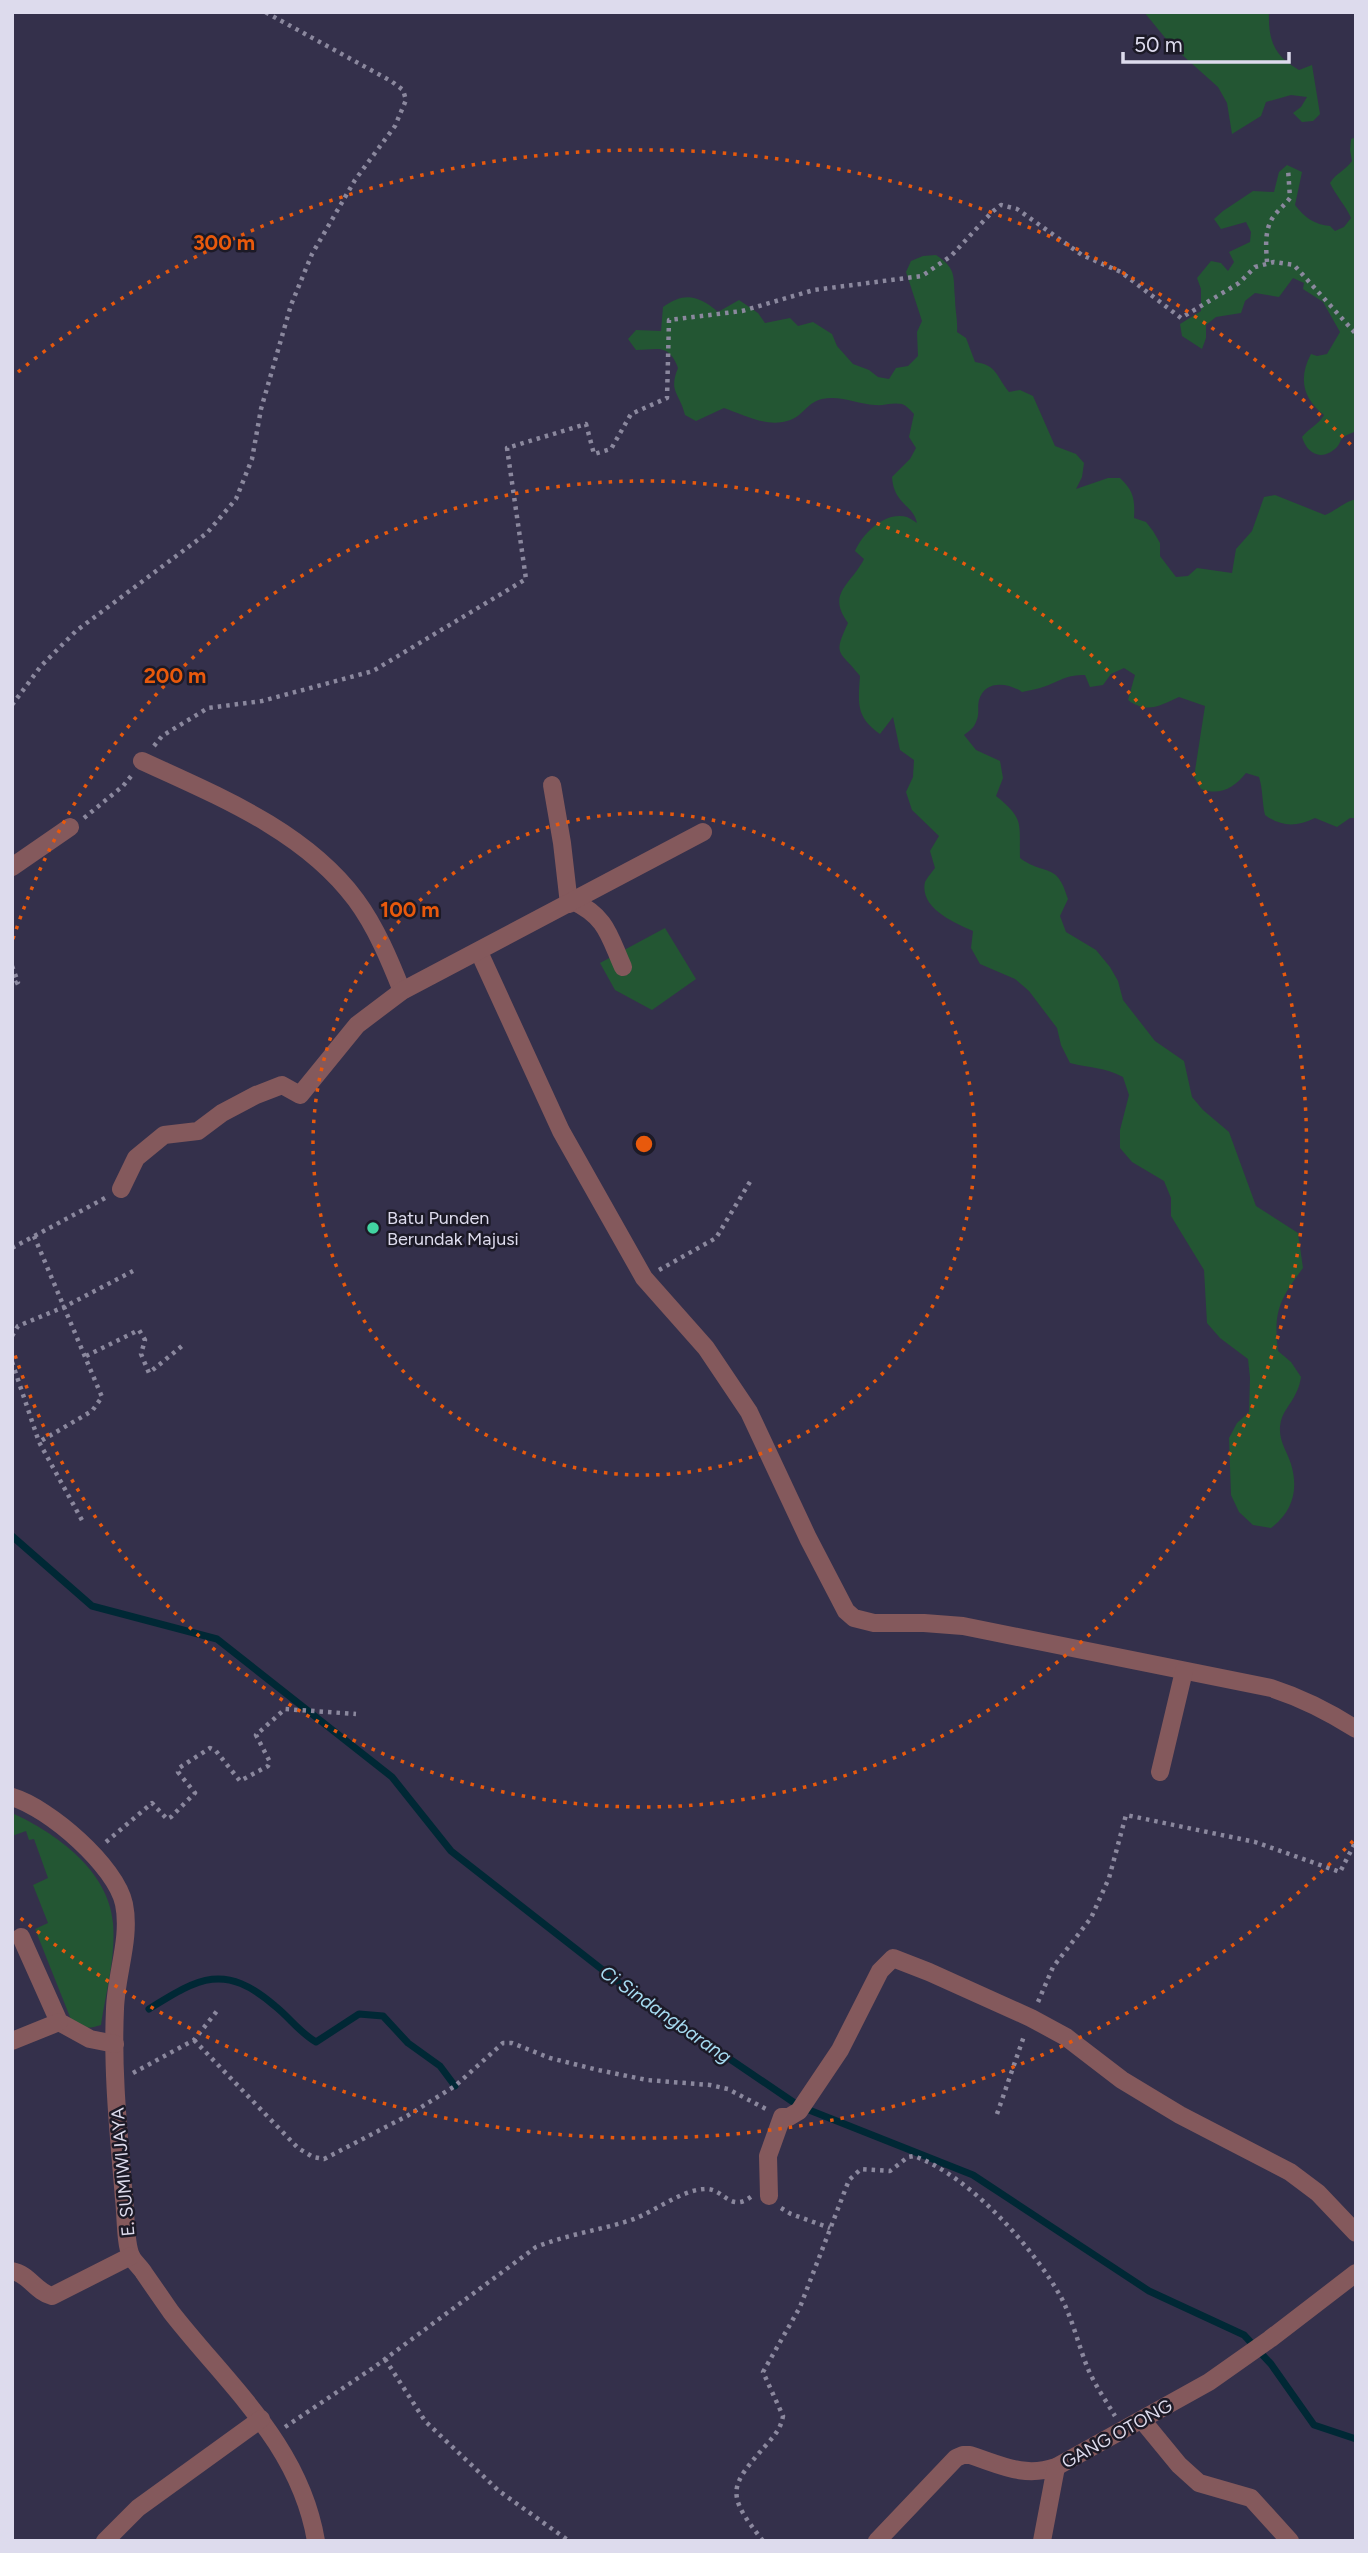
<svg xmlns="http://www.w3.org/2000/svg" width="1368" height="2553" font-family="Figtree,sans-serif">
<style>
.green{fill:#235633}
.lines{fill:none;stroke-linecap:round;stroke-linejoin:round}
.stream{stroke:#002835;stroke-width:7}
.path{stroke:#8b889e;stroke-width:4.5;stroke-dasharray:3.5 5;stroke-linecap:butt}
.minor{stroke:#84595c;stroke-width:18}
.ring{fill:none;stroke:#e8590c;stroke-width:3.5;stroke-dasharray:3.5 7}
.poi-dot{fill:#42d4a1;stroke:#1c1a27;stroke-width:2.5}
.labels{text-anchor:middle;stroke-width:5;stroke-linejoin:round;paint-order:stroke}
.poi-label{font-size:18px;fill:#dddbed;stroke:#1c1a27;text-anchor:start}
.street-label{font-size:18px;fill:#dddbed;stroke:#1c1a27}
.water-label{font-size:19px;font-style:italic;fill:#a6dbf1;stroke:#1c1a27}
.centre{fill:#e8590c;stroke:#1c1a27;stroke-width:3.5}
.ring-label{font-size:21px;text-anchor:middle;font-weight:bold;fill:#e8590c;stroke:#1c1a27;stroke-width:5;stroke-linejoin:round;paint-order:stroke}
</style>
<rect width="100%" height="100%" fill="#34304b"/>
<g class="green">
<path d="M1144 12H1269C1268 40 1274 56 1299 70L1312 65 1320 114 1313 121 1302 122 1293 113 1301 107 1307 97 1291 95 1266 102 1261 116 1232 134 1227 103 1218 87 1171 45Z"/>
<path d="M1356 137V434L1354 432C1350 434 1346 435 1343 437 1340 440 1340 444 1337 447 1322 462 1307 454 1302 437 1309 428 1318 425 1324 415 1303 399 1298 378 1311 354L1317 356 1327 354 1340 332 1323 302 1303 289 1304 283 1293 278 1279 297 1255 293 1245 301 1241 313 1216 317 1206 325V338L1202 349 1182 336 1180 324 1201 311V289L1197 278 1211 261 1221 263 1228 271 1234 262 1229 252 1250 242 1251 232 1246 222 1221 229 1214 219 1223 211 1253 191 1274 192 1279 172 1287 165 1302 172 1295 205C1304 217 1315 225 1330 226L1335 231 1344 227 1351 218C1346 206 1336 196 1330 183 1336 173 1346 170 1352 161L1350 150 1351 139Z"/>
<path d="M936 255C957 269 953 276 955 298 955 311 958 320 957 332L966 338 975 362C997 365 996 376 1009 392L1020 390 1033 396 1055 446 1076 454 1084 463 1082 477 1076 489 1108 478H1120C1134 491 1135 500 1134 518L1146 522 1153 531 1160 543V556L1176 577 1188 576 1197 568 1232 573 1236 549 1252 531 1264 497 1275 495 1325 515C1337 510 1344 502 1356 499V818H1350L1337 827 1315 818C1297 827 1281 827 1265 815 1262 802 1263 790 1259 777L1246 773C1234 788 1220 796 1201 789L1194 777 1205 706 1179 697C1159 706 1147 714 1128 700L1135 675 1124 668 1111 674 1103 685 1090 687 1085 675C1066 675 1062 680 1046 686 1038 689 1030 690 1022 692 1009 683 985 679 979 700 977 708 980 714 976 722 974 728 969 731 964 735L976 750 1000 761 1003 778 996 796C1025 819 1019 824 1020 858 1046 877 1057 861 1068 899L1060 916 1066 932 1096 950 1110 967 1118 981 1123 1000 1155 1041 1184 1061 1192 1097 1203 1110 1229 1132 1256 1206 1298 1233 1303 1268C1280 1299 1273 1311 1278 1351L1291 1362 1301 1377C1300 1382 1299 1388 1296 1393 1291 1405 1281 1412 1280 1427 1279 1442 1287 1451 1291 1464 1299 1491 1292 1512 1271 1528L1253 1525 1239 1512 1231 1495 1229 1438 1237 1423 1249 1412 1250 1378 1248 1359 1220 1338 1207 1323 1204 1270 1171 1216V1198L1164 1181 1132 1162 1120 1148V1130L1129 1095 1123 1077C1104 1067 1090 1068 1070 1063L1061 1045 1057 1028 1029 991 1015 979 980 964 971 948 973 931C955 923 919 908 925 882 927 878 932 872 935 868L930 851 939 836 912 810 906 792 913 777 914 760 900 750 893 717 880 734C856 717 858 704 860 676 840 650 832 657 848 623 826 593 851 585 864 559L855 551C863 533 885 511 907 517 911 519 914 521 917 523 913 504 894 505 892 477L910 459 916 448 909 437 914 414C910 410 907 406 902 404 892 402 884 406 875 405 857 404 841 395 822 399 807 402 802 418 787 421 766 427 744 415 724 408L696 421 685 415C680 393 668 392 678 368 669 343 657 350 636 350L628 339 636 330 661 331 663 307C684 292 698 295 718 312L739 300 758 313 765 323 790 318 798 326 813 322 832 334 837 346 853 364 869 370 878 377 889 379 896 368 908 366 918 356 917 332 922 321 906 272 911 261 923 256Z"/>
<path d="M665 928 696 979 652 1010 615 990 600 963Z"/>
<path d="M12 1813C56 1833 109 1871 113 1923 116 1956 106 1992 101 2025 89 2029 76 2030 70 2017L35 1929 48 1923 33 1885 48 1878 34 1839 29 1840 26 1831 12 1836Z"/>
</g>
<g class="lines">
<g class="stream">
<path d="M12 1536 92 1606 217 1639 392 1777 451 1851 627 1989 799 2106 973 2175 1149 2291 1244 2335 1271 2364 1314 2425 1356 2439"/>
<path d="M149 2009C199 1978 224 1962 275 2006 290 2018 299 2032 316 2042L359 2014 383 2016 408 2043 440 2066 455 2086"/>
</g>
<g class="path">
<path d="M1267 262C1266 247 1264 229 1274 216 1279 209 1285 205 1290 198L1288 169"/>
<path d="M12 705 41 666 76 631 207 533 236 499 252 459 261 409 291 305 312 254 355 180 395 126 406 100 403 90 391 81 265 12"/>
<path d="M154 746 162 736 208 708 262 701 373 671 526 579 507 448 586 424 594 454 611 449 631 414 667 398 669 320 742 311 814 290 922 276 951 256 992 212 1001 205 1017 209 1082 255 1121 272 1181 318 1239 283 1255 267 1274 262 1294 265 1356 334"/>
<path d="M84 818 123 786 132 775"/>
<path d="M12 966 18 982 12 985"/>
<path d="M34 1236 102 1397 92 1411 39 1442"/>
<path d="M12 1248 107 1197"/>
<path d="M659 1270 716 1238 751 1180"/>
<path d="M12 1336 18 1326 64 1307 133 1271"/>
<path d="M86 1356 139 1330 145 1340 141 1354 149 1373 182 1346"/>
<path d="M12 1362 39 1442 83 1522"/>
<path d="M106 1842 152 1803 167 1819 171 1817 195 1793 178 1772 179 1768 210 1748 216 1751 240 1781 268 1766 270 1762 256 1735 285 1709 356 1714"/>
<path d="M1038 2002 1053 1967 1091 1918 1109 1878 1126 1815 1255 1842 1340 1872 1356 1841"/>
<path d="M194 2040 298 2148 313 2157 324 2159 407 2116 455 2086 503 2043H512L550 2058 598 2070 647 2080 710 2085 728 2089 766 2109"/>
<path d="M133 2073 194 2040 217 2011"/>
<path d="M997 2114 1024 2036"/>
<path d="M781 2208 791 2214 830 2228"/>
<path d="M385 2359 425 2421 499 2491 569 2541"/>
<path d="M285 2427 373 2368 536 2247C568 2234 602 2230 634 2219 655 2211 682 2190 704 2189 724 2187 729 2214 752 2196"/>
<path d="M763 2541C725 2493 729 2487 767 2444 775 2435 781 2428 783 2416L763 2372 800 2307 849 2180 861 2169 890 2171 908 2157 914 2156C970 2176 1034 2248 1062 2299 1073 2321 1079 2347 1088 2369 1095 2385 1106 2401 1115 2416"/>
</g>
<g class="minor">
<path d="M142 761C218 796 305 831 356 900 376 927 390 961 402 991"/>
<path d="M552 785 562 843 569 904"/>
<path d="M12 867 70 827"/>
<path d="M573 901C607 917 609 936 623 967"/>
<path d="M479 952 561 1131 644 1278 706 1348 749 1412 808 1538 846 1611 854 1618 874 1623H924L963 1626 1271 1688C1302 1698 1328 1711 1356 1729"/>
<path d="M121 1189 136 1158 164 1135 198 1131 222 1113 256 1095 282 1085 300 1095 357 1025 402 991 703 832"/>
<path d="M1160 1772 1184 1671"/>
<path d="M12 1797C49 1808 116 1866 124 1904 131 1938 116 1974 115 2009 112 2072 119 2136 124 2199 126 2214 125 2243 131 2256 134 2262 141 2268 144 2273 153 2286 162 2299 171 2312 228 2385 300 2445 316 2541"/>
<path d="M21 1937 59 2022 90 2039 115 2044"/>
<path d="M12 2041 59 2022"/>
<path d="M769 2196 768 2156 782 2117H789L799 2111 840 2050 880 1971 893 1958 929 1972 1031 2018 1066 2037 1122 2080 1180 2115 1290 2172 1318 2193 1356 2233"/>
<path d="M12 2271C29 2274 36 2292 52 2296L131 2256"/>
<path d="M1142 2420 1179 2465 1199 2483 1251 2498 1290 2541"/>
<path d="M105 2541 138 2508 261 2419"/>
<path d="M877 2541 956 2458 963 2455H970C1001 2465 1024 2478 1056 2467L1209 2382 1270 2339 1356 2273"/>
<path d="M1042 2541 1056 2467"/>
</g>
</g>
<g class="ring">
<circle cx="644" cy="1144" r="331"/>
<path d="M13 939A663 663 0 1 1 13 1349"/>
<path d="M1353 1841A994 994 0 0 1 18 1916M18 372A994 994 0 0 1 1353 447"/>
</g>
<circle class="poi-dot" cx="373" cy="1228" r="7"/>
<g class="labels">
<g class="poi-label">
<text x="387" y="1224">Batu Punden<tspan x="387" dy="21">Berundak Majusi</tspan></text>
</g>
<g class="street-label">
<text transform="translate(123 2172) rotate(-95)" y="6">E. SUMIWIJAYA</text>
<text transform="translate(1117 2434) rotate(-29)" y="6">GANG OTONG</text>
</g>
<g class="water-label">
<text transform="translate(666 2014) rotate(35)" y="7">Ci Sindangbarang</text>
</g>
</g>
<circle cx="644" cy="1144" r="10" class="centre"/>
<g class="ring-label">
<text x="224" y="250">300 m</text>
<text x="175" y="683">200 m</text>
<text x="410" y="917">100 m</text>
</g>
<rect width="1368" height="2553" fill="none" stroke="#dddbed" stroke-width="28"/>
<path d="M1123 52v10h166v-10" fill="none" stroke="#dddbed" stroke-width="3.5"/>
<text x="1134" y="52" font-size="21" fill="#dddbed" stroke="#1c1a27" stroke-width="5" paint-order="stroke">50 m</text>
</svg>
